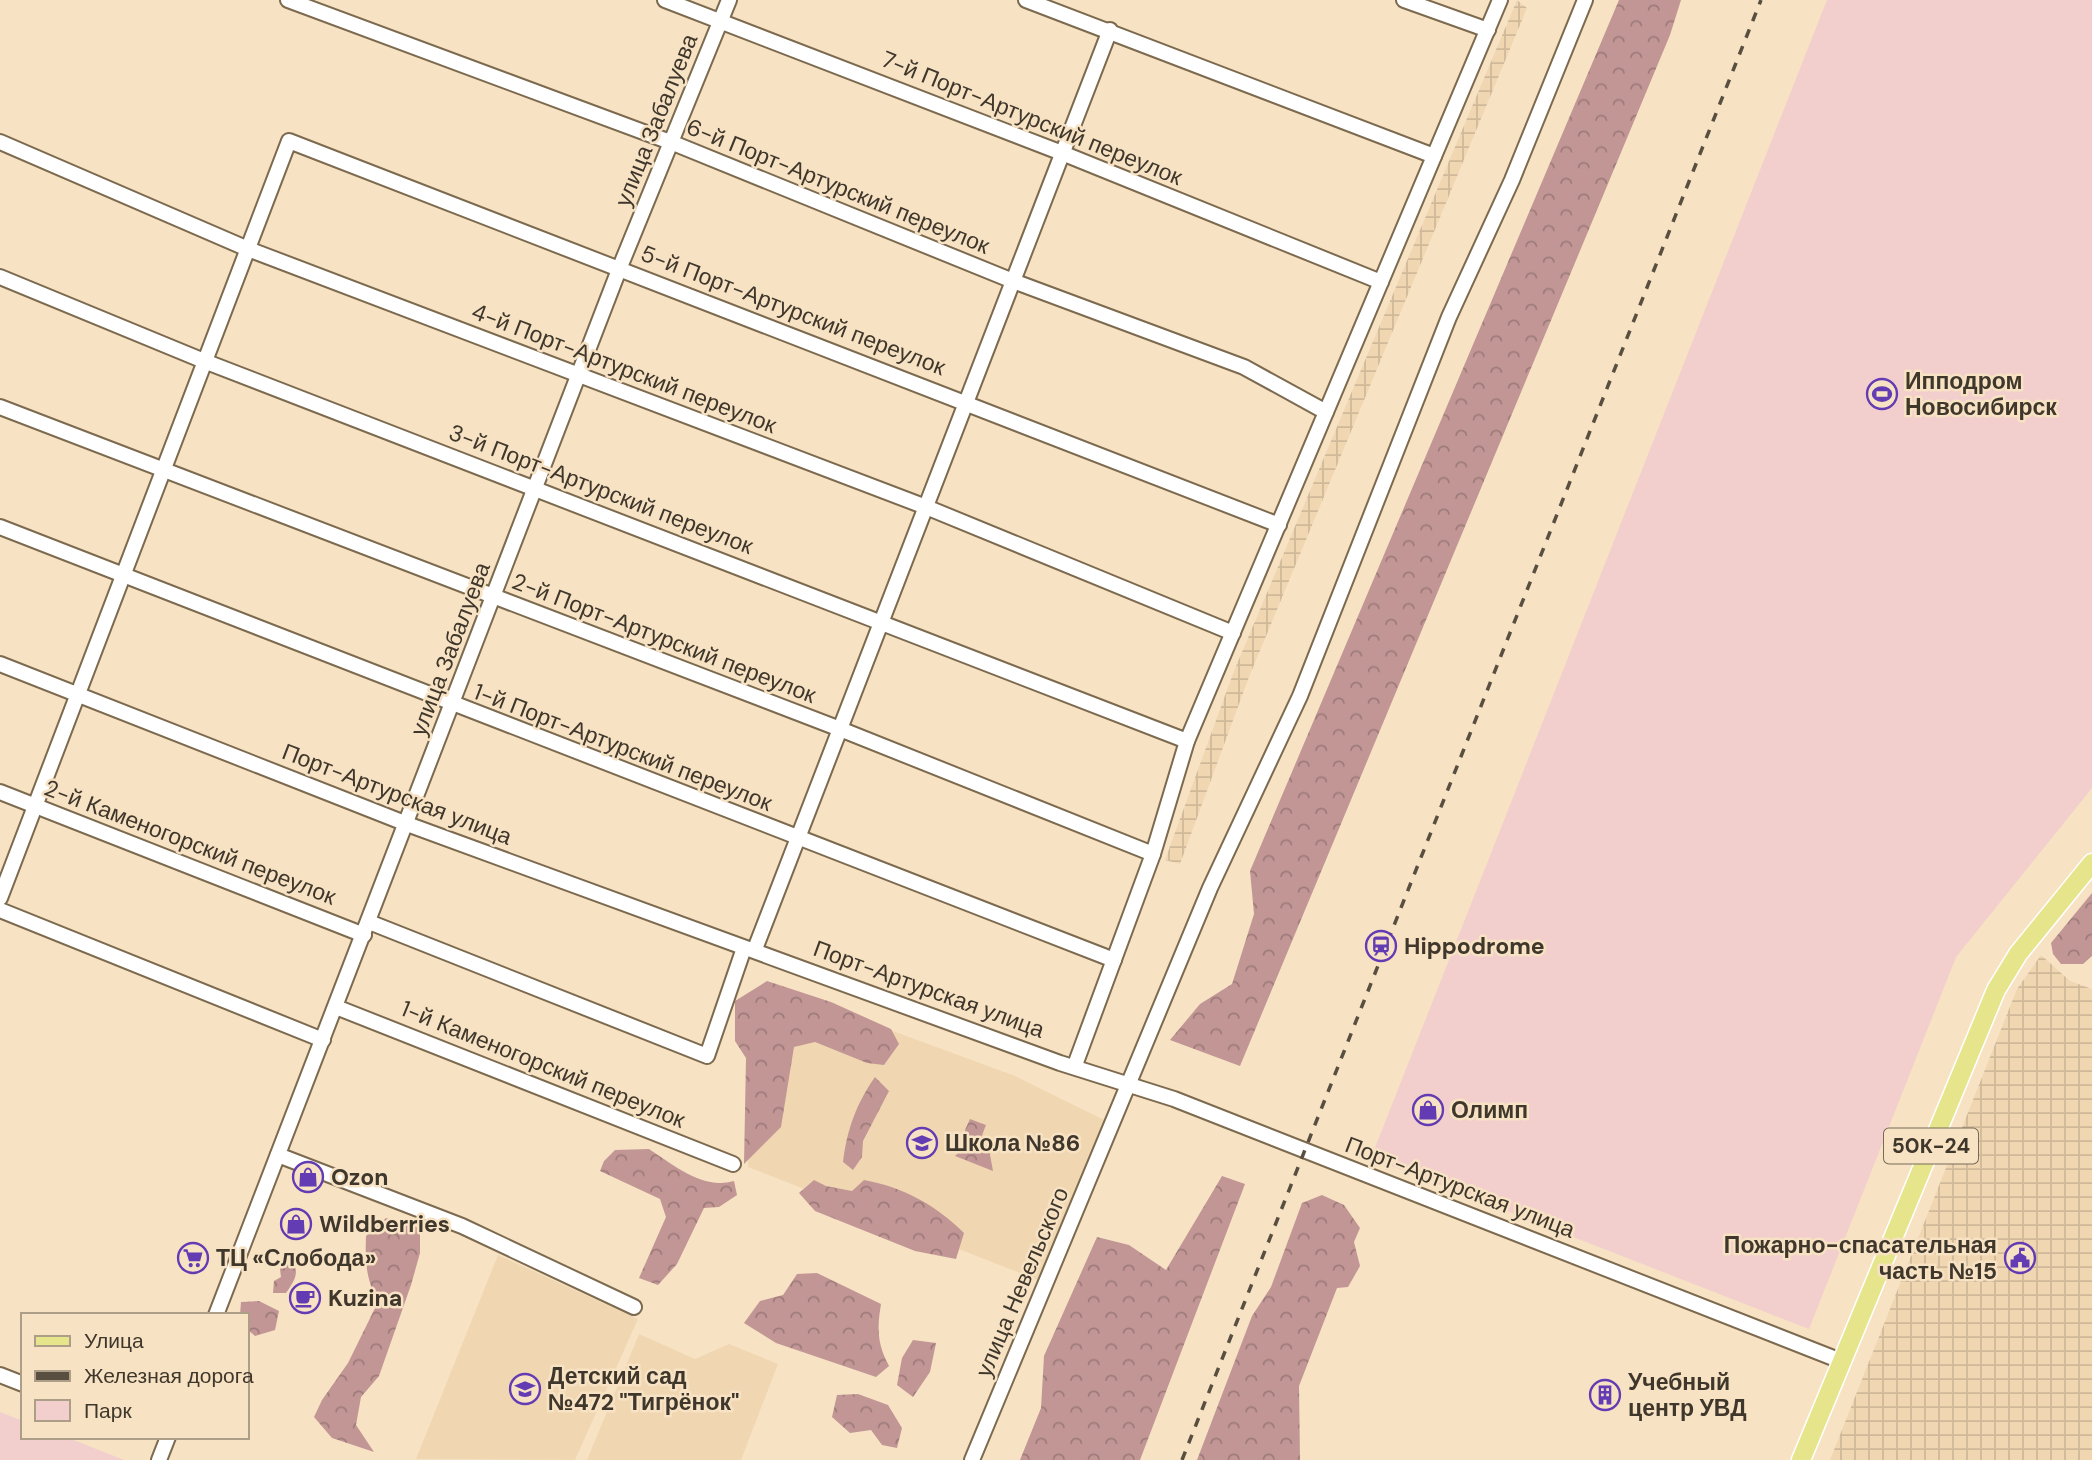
<svg xmlns="http://www.w3.org/2000/svg" width="2092" height="1460" font-family="'DM Sans',sans-serif">
<style>
.built{fill:#f0d7b2}
.industrial{fill:url(#industrial-grid)}
.forest{fill:url(#forest-crowns)}
.green{fill:#f2cecc}
.lines{fill:none;stroke-linecap:round;stroke-linejoin:round}
.minor-casing{stroke:#7c6a4f;stroke-width:18}
.major-casing{stroke:#fff;stroke-width:21}
.minor{stroke:#fff;stroke-width:14}
.major{stroke:#e7e58c;stroke-width:18}
.rail{stroke:#594f40;stroke-width:3.5;stroke-dasharray:9 9;stroke-linecap:butt}
.labels{text-anchor:middle;stroke-width:5;stroke-linejoin:round;paint-order:stroke}
.shield{fill:#f7e2c4;stroke:#766a59;stroke-width:2}
.shield-label{font-size:21px;font-weight:bold;fill:#3f372b}
.street-label{font-size:23px;fill:#3f372b;stroke:#f7e2c4}
.poi-label{font-size:23px;font-weight:bold;fill:#3f372b;stroke:#f7e2c4;text-anchor:start}
</style>
<defs>
<pattern id="industrial-grid" width="8" height="8" patternUnits="userSpaceOnUse" patternTransform="scale(1.75)"><rect width="8" height="8" fill="#f0d7b2"/><path d="M0 4h8M4 0v8" fill="none" stroke="#cfb999"/></pattern>
<pattern id="forest-crowns" width="20" height="18" patternUnits="userSpaceOnUse" patternTransform="scale(1.75)"><rect width="20" height="18" fill="#c19695"/><path d="M2 6a3 3 0 1 1 6 0M12 15a3 3 0 1 1 6 0" fill="none" stroke="#9e7b7a"/></pattern>
</defs>
<rect width="100%" height="100%" fill="#f7e2c4"/>
<g class="built">
<path d="M768 985 1015 1076 1104 1120 1038 1280 748 1167 754 1015Z"/>
<path d="M498 1255 638 1319 575 1460 416 1459Z"/>
<path d="M639 1334 695 1359 729 1344 778 1364 741 1460H587Z"/>
</g>
<g class="industrial">
<path d="M1517 0 1527 8 1249 677 1180 864 1165 860 1234 671Z"/>
<path d="M2041 955 2070 981 2092 989V1460H1830L2017 989Z"/>
</g>
<g class="forest">
<path d="M1619 0H1681L1670 35 1240 1066 1170 1040 1200 1004 1232 984 1254 914 1250 871Z"/>
<path d="M2092 893V956L2083 964H2061L2053 954 2051 943Z"/>
<path d="M767 981 831 1002 891 1029 899 1044 884 1065 867 1063 815 1042 794 1047 781 1127 744 1164 746 1058 735 1041V1001Z"/>
<path d="M875 1077 889 1091 863 1141 862 1157 853 1170 843 1162C847 1130 856 1104 875 1077Z"/>
<path d="M970 1119 986 1125 981 1138 989 1149 993 1171 955 1156 968 1143 965 1130Z"/>
<path d="M649 1149C674 1165 702 1190 734 1181L737 1195 719 1207 704 1208 677 1264 658 1285 639 1278 666 1217 660 1199 600 1171 604 1161 615 1150Z"/>
<path d="M1222 1176 1245 1184 1140 1460H1020L1041 1408 1044 1356 1097 1237 1129 1245 1166 1270Z"/>
<path d="M814 1180 826 1186 852 1191 864 1180C903 1187 936 1205 964 1233L956 1259 915 1251 815 1211 799 1193Z"/>
<path d="M1322 1195 1344 1205 1360 1228 1354 1242 1360 1266 1348 1287 1337 1288 1299 1386 1300 1460H1197L1252 1316 1271 1287 1302 1203Z"/>
<path d="M386 1218 420 1228V1253L411 1285 379 1376 361 1397 356 1425 374 1452 332 1438 314 1417 322 1400 348 1363 378 1302C366 1279 365 1262 366 1236Z"/>
<path d="M290 1258C301 1271 295 1280 286 1293H273L274 1281 281 1277 280 1269Z"/>
<path d="M817 1273 881 1304C877 1328 877 1344 889 1366L876 1377 776 1343 744 1323 760 1301 783 1295 797 1274Z"/>
<path d="M259 1301 279 1311 275 1330 255 1336 247 1329V1315H240L241 1302Z"/>
<path d="M913 1340 936 1343 930 1372 913 1397 897 1385 902 1358Z"/>
<path d="M858 1394 888 1405 902 1428 897 1448 882 1445 871 1430 850 1433 832 1417 837 1395Z"/>
</g>
<g class="green">
<path d="M1827 0H2092V788L1956 957 1809 1329 1371 1158Z"/>
<path d="M0 1412 23 1421V1437H66L124 1460H0Z"/>
</g>
<g class="lines">
<g class="minor-casing">
<g id="minor">
<path d="M288 0 673 143 1013 281 1244 367 1326 412"/>
<path d="M665 0 1062 153 1381 282"/>
<path d="M1026 0 1434 156"/>
<path d="M1404 0 1488 30"/>
<path d="M0 142 248 249 926 507 1233 633"/>
<path d="M0 277 204 361 1187 741"/>
<path d="M0 407 840 729 1153 854"/>
<path d="M0 527 1114 960"/>
<path d="M0 664 407 824 1060 1063 1174 1099 1841 1361"/>
<path d="M0 792 364 935"/>
<path d="M0 898 289 141 1279 525"/>
<path d="M0 910 323 1040"/>
<path d="M369 922 707 1056 744 948"/>
<path d="M755 949 1110 30"/>
<path d="M336 1007 733 1164"/>
<path d="M1075 1065 1153 854 1187 741 1500 0"/>
<path d="M278 1155 462 1226 634 1307"/>
<path d="M216 1315 620 267 729 0"/>
<path d="M0 1375 23 1384"/>
<path d="M159 1460 168 1437"/>
<path d="M972 1460 1210 888 1300 696 1449 317 1512 180 1585 0"/>
</g>
</g>
<g class="major-casing">
<path id="major" d="M1801 1460 1996 990 2018 954 2092 863"/>
</g>
<use href="#minor" class="minor"/>
<use href="#major" class="major"/>
<path class="rail" d="M1182 1460 1761 0"/>
</g>
<defs>
<g id="stadium-ring" transform="scale(1.575)"><circle r="9.5" fill="#f7e2c4" stroke="#633bb3" stroke-width="1.5"/><path d="M0-5a6.5 5 0 1 0 0 10a6.5 5 0 1 0 0-10ZM-3.5-1.8h7v3.6h-7Z" fill="#633bb3"/></g>
<g id="station-ring" transform="scale(1.575)"><circle r="9.5" fill="#f7e2c4" stroke="#633bb3" stroke-width="1.5"/><path d="M-3-6H3Q5-6 5-4V2Q5 4 3 4L4.5 6H3L1.5 4h-3L-3 6H-4.5L-3 4Q-5 4-5 2V-4Q-5-6-3-6ZM-3.5-4v3h7v-3ZM-3.5 1v1.5H-2V1ZM2 1v1.5H3.5V1Z" fill="#633bb3"/></g>
<g id="shop-ring" transform="scale(1.575)"><circle r="9.5" fill="#f7e2c4" stroke="#633bb3" stroke-width="1.5"/><path d="M-5-2.5h2.3a2.7 3.5 0 0 1 5.4 0H5L5.5 6h-11ZM-1.5-2.5h3a1.5 2.3 0 0 0-3 0Z" fill="#633bb3"/></g>
<g id="school-ring" transform="scale(1.575)"><circle r="9.5" fill="#f7e2c4" stroke="#633bb3" stroke-width="1.5"/><path d="M0-5L7-2L0 1L-7-2ZM-4 1L0 2.5L4 1V4Q0 6-4 4Z" fill="#633bb3"/></g>
<g id="supermarket-ring" transform="scale(1.575)"><circle r="9.5" fill="#f7e2c4" stroke="#633bb3" stroke-width="1.5"/><path d="M-6-5.5h2.5l.6 2H6L4.5 2H-2.5L-4.4-4H-6ZM-1.5 3.2a1.3 1.3 0 1 0 .1 0ZM3 3.2a1.3 1.3 0 1 0 .1 0Z" fill="#633bb3"/></g>
<g id="civic-ring" transform="scale(1.575)"><circle r="9.5" fill="#f7e2c4" stroke="#633bb3" stroke-width="1.5"/><path d="M-.6-6.5H3V-4.5H.6V-3L4-1V1h2V6H-6V1h2V-1L-.6-3ZM-1.2 2.5V6h2.4V2.5Z" fill="#633bb3"/></g>
<g id="cafe-ring" transform="scale(1.575)"><circle r="9.5" fill="#f7e2c4" stroke="#633bb3" stroke-width="1.5"/><path d="M-5.5-4.5H6V0H3Q3 3.5 0 3.5H-2.5Q-5.5 3.5-5.5 0ZM3-3.2v2h1.7v-2ZM-6 4.5H4V6H-6Z" fill="#633bb3"/></g>
<g id="building-ring" transform="scale(1.575)"><circle r="9.5" fill="#f7e2c4" stroke="#633bb3" stroke-width="1.5"/><path d="M-4-6H4V6H1V3H-1V6H-4ZM-2.5-4.3h1.7v1.8h-1.7ZM.8-4.3h1.7v1.8H.8ZM-2.5-1h1.7V.8h-1.7ZM.8-1h1.7V.8H.8Z" fill="#633bb3"/></g>
</defs>
<g fill-rule="evenodd">
<use href="#stadium-ring" x="1882" y="394"/>
<use href="#station-ring" x="1381" y="946"/>
<use href="#shop-ring" x="1428" y="1110"/>
<use href="#school-ring" x="922" y="1143"/>
<use href="#shop-ring" x="308" y="1177"/>
<use href="#shop-ring" x="296" y="1224"/>
<use href="#supermarket-ring" x="193" y="1258"/>
<use href="#civic-ring" x="2020" y="1258"/>
<use href="#cafe-ring" x="305" y="1298"/>
<use href="#school-ring" x="525" y="1389"/>
<use href="#building-ring" x="1605" y="1395"/>
</g>
<g class="labels">
<rect class="shield" x="1884" y="1128.5" width="94" height="35" rx="5"/>
<g class="shield-label">
<text x="1931" y="1153">50К-24</text>
</g>
<g class="street-label">
<text transform="translate(1032 118) rotate(22)" y="8">7-й Порт-Артурский переулок</text>
<text transform="translate(656 120) rotate(-68)" y="8">улица Забалуева</text>
<text transform="translate(838 186) rotate(22)" y="8">6-й Порт-Артурский переулок</text>
<text transform="translate(793 310) rotate(21)" y="8">5-й Порт-Артурский переулок</text>
<text transform="translate(624 368) rotate(21)" y="8">4-й Порт-Артурский переулок</text>
<text transform="translate(601 489) rotate(21)" y="8">3-й Порт-Артурский переулок</text>
<text transform="translate(664 638) rotate(21)" y="8">2-й Порт-Артурский переулок</text>
<text transform="translate(450 649) rotate(-69)" y="8">улица Забалуева</text>
<text transform="translate(623 747) rotate(21)" y="8">1-й Порт-Артурский переулок</text>
<text transform="translate(397 794) rotate(21)" y="8">Порт-Артурская улица</text>
<text transform="translate(190 842) rotate(21)" y="8">2-й Каменогорский переулок</text>
<text transform="translate(929 989) rotate(20)" y="8">Порт-Артурская улица</text>
<text transform="translate(543 1064) rotate(22)" y="8">1-й Каменогорский переулок</text>
<text transform="translate(1460 1187) rotate(21)" y="8">Порт-Артурская улица</text>
<text transform="translate(1022 1282) rotate(-67)" y="8">улица Невельского</text>
</g>
<g class="poi-label">
<text x="1905" y="389">Ипподром<tspan x="1905" dy="26">Новосибирск</tspan></text>
<text x="1404" y="954">Hippodrome</text>
<text x="1451" y="1118">Олимп</text>
<text x="945" y="1151">Школа №86</text>
<text x="331" y="1185">Ozon</text>
<text x="319" y="1232">Wildberries</text>
<text x="1997" y="1253" text-anchor="end">Пожарно-спасательная<tspan x="1997" dy="26">часть №15</tspan></text>
<text x="216" y="1266">ТЦ «Слобода»</text>
<text x="328" y="1306">Kuzina</text>
<text x="548" y="1384">Детский сад<tspan x="548" dy="26">№472 "Тигрёнок"</tspan></text>
<text x="1628" y="1390">Учебный<tspan x="1628" dy="26">центр УВД</tspan></text>
</g>
</g>
<rect x="21" y="1313" width="228" height="126" fill="#f7e2c4" stroke="#ad9e87" stroke-width="2"/>
<rect x="35" y="1336" width="35" height="10" fill="#e7e58c" stroke="#ad9e87" stroke-width="2"/>
<text x="84" y="1348" font-size="21" fill="#3f372b">Улица</text>
<rect x="35" y="1371" width="35" height="10" fill="#594f40" stroke="#ad9e87" stroke-width="2"/>
<text x="84" y="1383" font-size="21" fill="#3f372b">Железная дорога</text>
<rect x="35" y="1400" width="35" height="21" fill="#f2cecc" stroke="#ad9e87" stroke-width="2"/>
<text x="84" y="1418" font-size="21" fill="#3f372b">Парк</text>
</svg>
